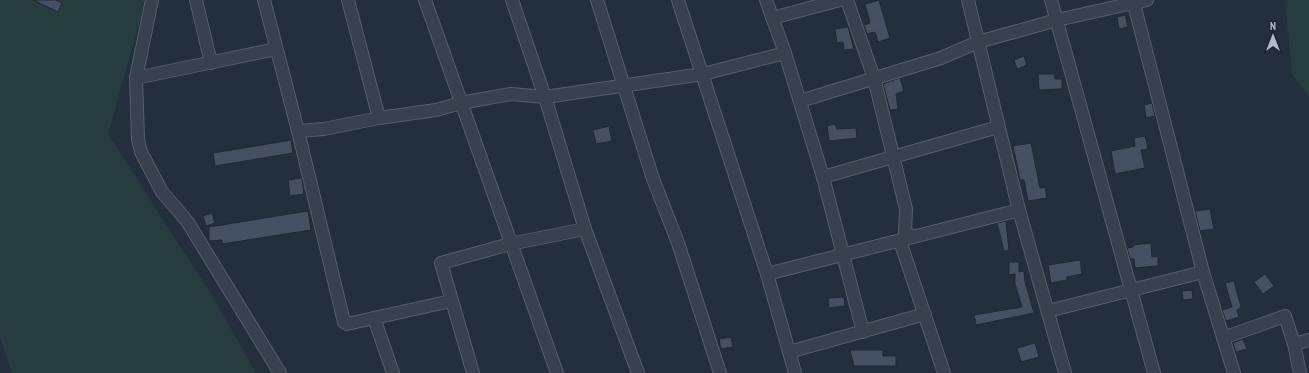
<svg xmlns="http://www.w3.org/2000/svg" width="1309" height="373" font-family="'PT Sans Narrow',sans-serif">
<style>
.green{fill:#263c3f}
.building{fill:#455162;stroke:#1f2835}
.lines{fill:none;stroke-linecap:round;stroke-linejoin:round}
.street-casing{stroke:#565f6c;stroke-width:14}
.street{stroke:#38414e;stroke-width:12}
</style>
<rect width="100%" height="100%" fill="#242f3e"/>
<g class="green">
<path d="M0 0H146L108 134 216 302 256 373H12L0 338Z"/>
<path d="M1285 0H1309V97L1292 74Z"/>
</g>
<g class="building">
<path d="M33 0H56L62 3 58 12Z"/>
<path d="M879 0 890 38 878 42 875 32 867 34 864 25 870 23 865 4Z"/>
<path d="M1125 15 1128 27 1119 29 1117 17Z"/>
<path d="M848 27 854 49 844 50 843 42 837 43 835 29Z"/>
<path d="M1024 56 1027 65 1017 69 1014 60Z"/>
<path d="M1038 74H1054L1055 79H1062V89L1039 90Z"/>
<path d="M900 78 904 91 896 94 898 109 890 110 883 84Z"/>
<path d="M1152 103 1155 116 1146 118 1144 105Z"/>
<path d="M835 124 837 129 856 128 857 138 829 141 827 126Z"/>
<path d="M609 126 612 141 596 144 593 130Z"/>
<path d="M1145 136 1148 149 1141 150 1145 168 1115 174 1111 151 1135 146 1134 138Z"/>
<path d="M291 140 293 153 215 166 213 153Z"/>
<path d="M1031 143 1040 188 1045 187 1047 198 1028 201 1024 180H1020L1013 146Z"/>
<path d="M302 178 304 194 290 196 288 180Z"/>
<path d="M1210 209 1214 229 1200 231 1195 211Z"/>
<path d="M308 211 311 230 222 244V240L209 241V227Z"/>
<path d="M212 213 215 223 206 226 203 216Z"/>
<path d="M1006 221 1009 250 1004 251 997 223Z"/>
<path d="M1151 243 1152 257 1158 256V266L1135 268 1134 259H1130L1127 248 1133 247V245Z"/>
<path d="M1080 260 1082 274 1067 277V280L1051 283 1048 265Z"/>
<path d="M1009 262H1019V272L1024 271 1025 282 1034 313 976 325 974 315 1022 307 1015 284V274L1009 275Z"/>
<path d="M1265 274 1274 286 1263 294 1254 282Z"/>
<path d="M1234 281 1241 307 1237 310 1239 317 1226 321 1222 310 1232 307 1225 283Z"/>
<path d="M1192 290 1193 299 1183 300 1182 291Z"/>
<path d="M844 297 845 306 829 308 828 298Z"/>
<path d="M731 337 733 347 721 349 719 339Z"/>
<path d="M1243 339 1247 349 1236 352 1233 343Z"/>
<path d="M1035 343 1039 357 1021 362 1017 348Z"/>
<path d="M850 350H883V356H896V366H854Z"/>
</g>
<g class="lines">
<g class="street-casing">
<g id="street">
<path d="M152 0 136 78 138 139 141 152 162 192 187 221 280 373"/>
<path d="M196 0 211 63"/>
<path d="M264 0 298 131 344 322 347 324 451 301"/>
<path d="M348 0 379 118"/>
<path d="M425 0 557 373"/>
<path d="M512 0 545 97 585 229 638 373"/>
<path d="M597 0 652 176 678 243 720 373"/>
<path d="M678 0 767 274 795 373"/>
<path d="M766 0 785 53 823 177 863 332"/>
<path d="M847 0 874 78 906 209 905 232 913 237"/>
<path d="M968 0 1019 210 1065 373"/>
<path d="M1051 0 1154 373"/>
<path d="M1134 4 1203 272 1234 373"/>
<path d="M772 18 840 0"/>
<path d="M136 78 276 49"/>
<path d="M800 101 941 58 978 42 1057 20 1147 0"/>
<path d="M298 131 324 129 379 118 436 110 461 103 511 94 545 97 703 74 785 53"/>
<path d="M823 177 998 127"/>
<path d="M900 241 944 373"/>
<path d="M767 274 1019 210"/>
<path d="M1048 311 1203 272"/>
<path d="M374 318 393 373"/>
<path d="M1223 338 1285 316 1294 344 1300 373"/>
<path d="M1294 344 1309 340"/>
<path d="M789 352 925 314"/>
<path d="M473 373 441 263 510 244 585 229"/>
</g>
</g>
<use href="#street" class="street"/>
</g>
<g transform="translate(1273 36)" stroke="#1d2633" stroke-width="3" paint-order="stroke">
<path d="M0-3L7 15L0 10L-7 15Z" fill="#b4bcc9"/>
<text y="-6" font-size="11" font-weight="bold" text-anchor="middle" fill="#b4bcc9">N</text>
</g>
</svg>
